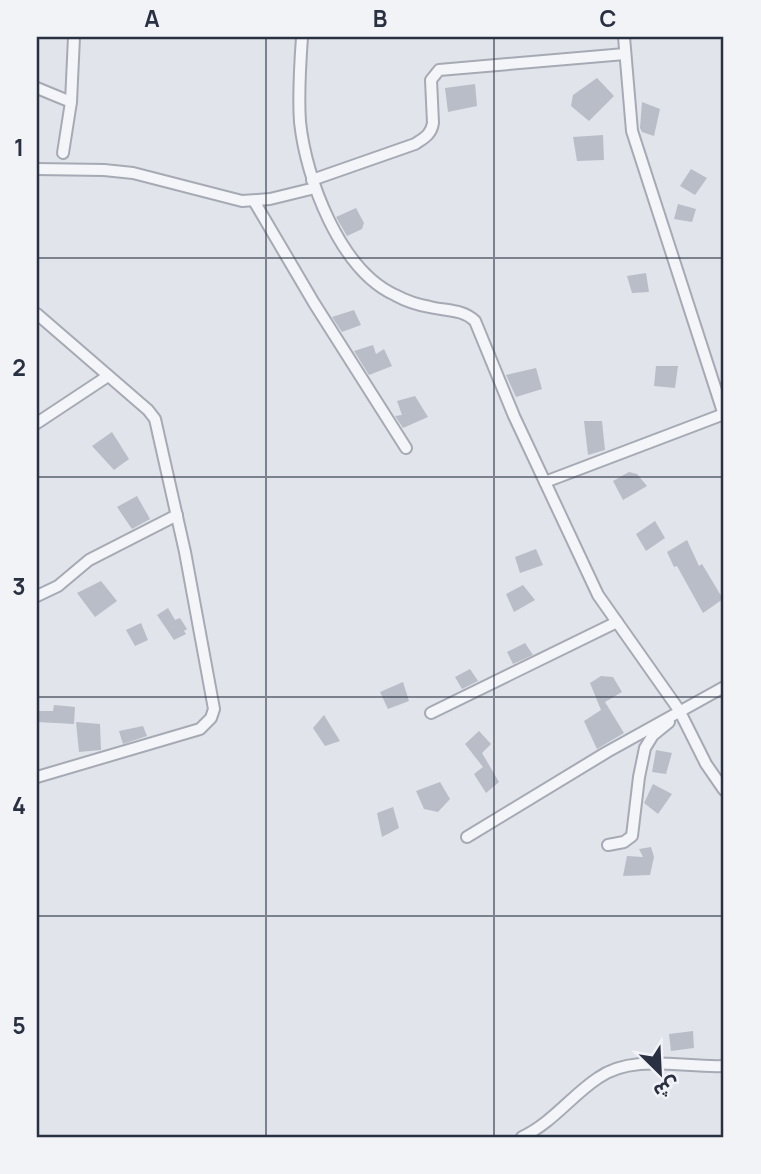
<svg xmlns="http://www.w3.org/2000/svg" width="761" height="1174" font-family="Manrope,'Noto Sans Arabic',sans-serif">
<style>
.building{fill:#b8bdc7}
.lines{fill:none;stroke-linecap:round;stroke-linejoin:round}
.minor-casing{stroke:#a6aab4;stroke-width:14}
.minor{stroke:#f4f5f8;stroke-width:10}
.grid{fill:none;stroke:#293042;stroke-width:2;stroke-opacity:0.55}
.neatline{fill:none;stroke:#293042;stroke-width:2.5}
.grid-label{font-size:23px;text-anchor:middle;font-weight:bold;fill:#293042}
</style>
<rect width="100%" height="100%" fill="#e1e4ea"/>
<g class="building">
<path d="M597 78 614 96 589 121 571 106 573 95Z"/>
<path d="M475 84 477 106 448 112 445 88Z"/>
<path d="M642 102 660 109 654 136 642 132 640 128Z"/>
<path d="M603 135 604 160 577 161 573 137Z"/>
<path d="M691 169 707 178 695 195 680 186Z"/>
<path d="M678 204 696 209 692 222 674 219Z"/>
<path d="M356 208 364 223 362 229 347 236 336 217Z"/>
<path d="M646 273 649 292 632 293 627 276Z"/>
<path d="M354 310 361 325 342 332 332 317Z"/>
<path d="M373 345 376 354 384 349 392 366 369 375 354 351Z"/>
<path d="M656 366H678L675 388 654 386Z"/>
<path d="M536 368 542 389 516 397 506 375Z"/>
<path d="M415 396 428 417 403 428 395 416 402 415 397 401Z"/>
<path d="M584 421H602L605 450 588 455Z"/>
<path d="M112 432 129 459 114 470 92 446Z"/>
<path d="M629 472 637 474 647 486 623 500 613 481Z"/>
<path d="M137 496 150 519 132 529 117 507Z"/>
<path d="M655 521 665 538 646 551 636 534Z"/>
<path d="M687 540 699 566 702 564 723 599 703 613 677 566 674 567 667 552Z"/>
<path d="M536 549 543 565 520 573 515 557Z"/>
<path d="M101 581 117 601 95 617 77 593Z"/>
<path d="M523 585 535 600 514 612 506 594Z"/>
<path d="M168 608 175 620 180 618 187 629 184 631 186 634 174 640 157 615Z"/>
<path d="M141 623 148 640 135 646 126 630Z"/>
<path d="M525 643 533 655 513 664 507 652Z"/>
<path d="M470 669 478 681 462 689 455 677Z"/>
<path d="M601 676 613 677 622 692 605 702 624 733 597 749 584 721 601 710 590 683Z"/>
<path d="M403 682 409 701 388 709 380 692Z"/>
<path d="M54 705 75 707 74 724 37 722V711H53Z"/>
<path d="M324 715 340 741 325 746 313 728Z"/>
<path d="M76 722 100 724 101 750 79 752Z"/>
<path d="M143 726 147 736 123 744 119 731Z"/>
<path d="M479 731 491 744 482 753 499 782 486 793 474 774 483 767 465 744Z"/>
<path d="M656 750 672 753 666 774 652 772Z"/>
<path d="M440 782 450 799 438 812 424 809 416 791Z"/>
<path d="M653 784 672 794 658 814 644 803Z"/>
<path d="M393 807 399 828 382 837 377 813Z"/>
<path d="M651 847 654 857 650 875 623 876 627 856 643 857 639 849Z"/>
<path d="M693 1031 694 1048 671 1051 669 1034Z"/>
</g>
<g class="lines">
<g class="minor-casing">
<g id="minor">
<path d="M302 37C300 65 298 94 300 122 306 179 340 270 395 295 406 301 418 305 430 307 446 311 463 309 475 321L514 416 598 595 679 710 706 764 724 790"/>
<path d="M624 37 632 131 724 415"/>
<path d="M37 88 71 102 63 153"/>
<path d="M71 102 74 37"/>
<path d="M37 169 104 170 133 173 242 201 270 199 315 188"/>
<path d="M312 180 415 144C424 138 431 135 433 123L431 80 439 70 625 54"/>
<path d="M254 201 314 303 406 448"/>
<path d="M37 314 148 410 155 419 185 552 214 709 211 718 200 729 37 777"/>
<path d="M37 423 108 376"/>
<path d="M545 482 724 414"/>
<path d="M37 596 58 586 89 560 177 515"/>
<path d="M431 713 617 622"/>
<path d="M467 837 607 752 724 687"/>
<path d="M608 845 624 842 632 836 639 777 645 748 653 735 669 722"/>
<path d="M522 1137C552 1123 571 1096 598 1078 633 1053 684 1068 724 1066"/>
</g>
</g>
<use href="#minor" class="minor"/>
</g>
<path class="grid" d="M266 37V1137M494 37V1137M37 258H724M37 477H724M37 697H724M37 916H724"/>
<rect width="761" height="1174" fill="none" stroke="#f1f3f7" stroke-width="77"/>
<g transform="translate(660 1073) rotate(156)" stroke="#f1f3f7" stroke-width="5" paint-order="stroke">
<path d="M0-5L12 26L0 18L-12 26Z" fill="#293042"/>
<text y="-10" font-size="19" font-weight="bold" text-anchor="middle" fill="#293042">ش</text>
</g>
<rect x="38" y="38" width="684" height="1098" class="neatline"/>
<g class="grid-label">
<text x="152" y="27">A</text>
<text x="380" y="27">B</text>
<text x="608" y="27">C</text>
<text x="19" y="156">1</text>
<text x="19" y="376">2</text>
<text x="19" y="595">3</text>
<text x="19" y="814">4</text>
<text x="19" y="1034">5</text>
</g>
</svg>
